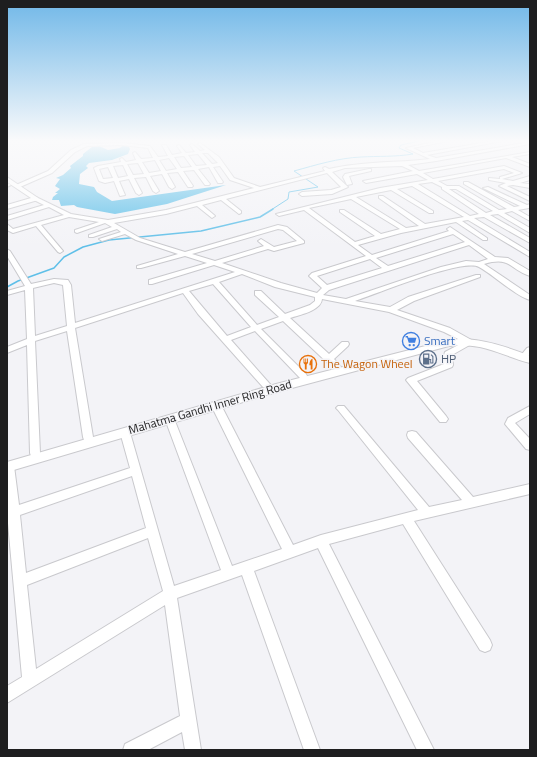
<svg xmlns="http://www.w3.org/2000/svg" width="537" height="757" font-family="'Titillium Web',sans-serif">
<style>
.water{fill:#5ebfe8}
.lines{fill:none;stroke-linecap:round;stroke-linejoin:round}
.stream-far1{stroke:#5ebfe8;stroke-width:1}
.stream{stroke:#5ebfe8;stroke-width:1.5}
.minor-casing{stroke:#c9c9cd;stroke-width:2}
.major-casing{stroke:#c9c9cd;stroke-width:2}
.minor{fill:#fff;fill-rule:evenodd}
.major{fill:#fff;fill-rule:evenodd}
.labels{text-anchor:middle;stroke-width:3;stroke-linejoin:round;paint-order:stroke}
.shop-label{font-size:12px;fill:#366cbe;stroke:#f3f3f7;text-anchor:start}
.service-label{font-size:12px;fill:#4e5e75;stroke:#f3f3f7;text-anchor:start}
.food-label{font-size:12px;fill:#c56008;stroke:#f3f3f7;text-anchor:start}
.street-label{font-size:12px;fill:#1e1e1f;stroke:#f3f3f7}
</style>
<rect width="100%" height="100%" fill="#f3f3f7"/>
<path class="water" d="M123 145H128L130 149 128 154 112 160 89 163 86 166 88 168 80 174 79 184 94 187 97 192 112 201 226 185 167 204 115 214 77 207 74 205 61 206 59 200H52L53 197 58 193H55L60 189 55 186 60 179 56 178 63 175 71 168 70 166 83 156V154L92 147 99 146 108 150 120 148Z"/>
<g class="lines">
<path class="stream-far1" d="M271 210 288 199 289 192 318 187 294 171C316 165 338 158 361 157 378 156 395 157 413 154L399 148 401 145 419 141"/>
<path class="stream" d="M7 287 18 281 54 268 64 257 83 247 109 240 201 231 260 217 273 209"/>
<g class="minor-casing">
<g id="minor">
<path d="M439 141H447L413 148 423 153 493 141H502L427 155 436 158 530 142V144L436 161 408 165 419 171 530 152V154L512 157 530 164V167L506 158 423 173 433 179 504 166 522 173 502 179 513 181 530 176V180L520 183 530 184V188L513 185 507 186 530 197V201L499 186 506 183 489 180V178L500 179V177L514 173 504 169 438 181 447 186H459L499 210 507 209 464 184V182H468L514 207 520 206 483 188 488 187 527 205 530 204 529 208 518 210 530 217V221L512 211 504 213 530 228V233L498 214 490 215 530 238V243L484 217 474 218 530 252V257L468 220 462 221 487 238V240H483L456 222 401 233 358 245 372 255 449 231 447 229 450 227 495 257 508 258 530 271V276C509 269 511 256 484 264L530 295V300C515 296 494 275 479 267 462 258 377 294 355 301L390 307 408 297 476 275H480V277L414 301 397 310 450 328 475 342 452 355 453 365 452 367 417 381 446 416 448 419 446 422H440L406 380 408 378 444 364 443 358 445 352 464 342 444 332 389 312 322 299C321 311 299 315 290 318L329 354 342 342H348L349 344 348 346 334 359 341 367 340 369H334L283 321 261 329 306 374 307 376 306 378H300L255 331 231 340 269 383 271 385 269 387H263L198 314 183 293 75 328 93 437 92 440 88 441 84 440 83 437 67 331 35 341 40 453 39 456 35 457 31 456 30 453 27 345 7 353V347L27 339 25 290 7 295V291L25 286 7 256V249L10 251 31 284 54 279 68 280 71 285 75 323 235 272 214 265 152 284H149V280L207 263 185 256 141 268H137V266L178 254 136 240 125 234 102 241 99 239 121 232 117 229 93 237H89V235L112 227 105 223 77 233 75 232V230L99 222 69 217 41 225 63 251 60 253 58 252 36 226 13 233 7 230V224L13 229 64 215 49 207 7 220V216L44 205 34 200V198L36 197 71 214 108 220 166 210 254 188 230 180 220 166 213 167 223 182 222 183H218L209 167 198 169 210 184 209 185H205L194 170 183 171 193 186 192 187H188L178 172 167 173 175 187 172 189 169 187 162 174 150 176 159 191 156 193 153 191 146 177 134 178 142 193 139 195 136 193 129 179 119 181 125 195 120 196 114 181 105 183 99 181 94 168 98 166 121 162 120 159 122 158 126 162 136 160 133 153 135 152 141 159 153 158 148 148 122 145 87 146 75 152 52 173 20 187H16V185L48 171 71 150 84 144 122 143 150 146 158 157 168 156 162 145H166L172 155 182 153 177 146 179 145 186 153 195 152 190 145 192 144 200 151 205 150 198 144 200 143 219 157 234 178 260 187 325 171 323 168 325 167 329 169C362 161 397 163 430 159L406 148ZM202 153H208L218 163 212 164ZM198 154 207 165 196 166 188 155ZM184 156 192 167 181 168 174 157ZM169 158 177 169 166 171 159 160ZM155 160 161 171 149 173 142 162ZM138 163 144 174 133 175 127 164ZM123 165 128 176 118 178 113 166ZM402 166 413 171 363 181 366 183 417 174 428 180 380 188 276 214 279 216 304 210 366 256 312 273 309 276 322 288 317 293 281 283 222 263 268 249 274 251 304 243V241L287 227 278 225 185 252 140 238 114 223 166 214 197 206 212 218 215 216 214 215 202 205 221 200 239 214 241 213V211L226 199 327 173 341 187 331 190 302 192 299 194 302 196 332 194 348 187 332 172 345 168ZM108 167 113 178 103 179 99 169ZM432 182 442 187V189L479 214 470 216 418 184ZM412 186 464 217 425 224 383 196H379V198L419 226 406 228 356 197 391 190 429 213H433V211L397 189ZM449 189H456L493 211 486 213ZM351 199 400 229 381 234 344 210H340V212L375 236 355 242 309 208ZM278 229 283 230 297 241 274 247 261 239 258 241 264 246 215 261 192 254ZM453 234 465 242 388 266 376 258ZM469 245 488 259 479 262 466 261 441 267 346 299 323 295 329 290ZM370 259 382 268 327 285 317 276ZM242 274 275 287 315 297V301L310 305 285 314 261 291H255V295L279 317 257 325 219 282ZM54 283 63 285 67 326 35 336 33 288ZM213 284 251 327 227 336 189 291Z"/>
<path d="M369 169H371V171L349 176 352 184 347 185 343 177 345 174Z"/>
<path d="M7 183 10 184 11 185 7 187Z"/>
<path d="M530 347V355L526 357 523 356 522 354 527 348Z"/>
<path d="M216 402 219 403 221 405 293 545 321 535 418 510 338 410 336 408 338 406H344L429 507 462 500 408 438 407 435 408 432 412 431 416 432 473 497 530 484V494L414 521 490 640 492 645 490 650 485 652 480 650 403 524 329 544 434 750H417L318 548 254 571 320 750H304L242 575 177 598 201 750H185L182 732 148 750H123L125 744 180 716 165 605 7 703V686L22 677 7 512V462L13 463 14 466 19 505 130 468 120 432 121 429H129L174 586 221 570 165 419 167 416H173L232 566 282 549 211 405 213 403ZM132 476 146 528 26 573 20 515ZM148 538 163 591 36 669 27 585Z"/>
<path d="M530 406V414L515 423 530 439V450L526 449 505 424 508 418Z"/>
</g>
</g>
<g class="major-casing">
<g id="major">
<path d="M7 177 38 198V200L7 209V205L31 198 7 182Z"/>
<path d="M459 339C484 339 507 347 530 356V363C500 355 483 342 449 346L277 392 7 472V462L276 384 449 340Z"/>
</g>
</g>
<use href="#minor" class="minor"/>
<use href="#major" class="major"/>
</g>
<linearGradient id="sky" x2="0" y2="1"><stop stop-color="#71b8e8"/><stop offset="0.57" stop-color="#fafafb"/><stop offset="1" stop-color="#fafafb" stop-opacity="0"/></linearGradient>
<rect width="537" height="247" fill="url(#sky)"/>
<defs>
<g id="supermarket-ring" transform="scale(0.9)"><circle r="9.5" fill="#f3f3f7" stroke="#3f7fe0" stroke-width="1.5"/><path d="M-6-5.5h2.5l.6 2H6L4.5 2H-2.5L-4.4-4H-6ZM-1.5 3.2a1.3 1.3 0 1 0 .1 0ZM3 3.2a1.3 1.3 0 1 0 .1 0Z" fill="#3f7fe0"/></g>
<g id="fuel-ring" transform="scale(0.9)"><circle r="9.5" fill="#f3f3f7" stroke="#5c6f8a" stroke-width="1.5"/><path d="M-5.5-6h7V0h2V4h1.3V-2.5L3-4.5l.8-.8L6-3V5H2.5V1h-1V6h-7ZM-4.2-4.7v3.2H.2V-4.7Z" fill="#5c6f8a"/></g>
<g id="restaurant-ring" transform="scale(0.9)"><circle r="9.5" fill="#f3f3f7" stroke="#e8710a" stroke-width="1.5"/><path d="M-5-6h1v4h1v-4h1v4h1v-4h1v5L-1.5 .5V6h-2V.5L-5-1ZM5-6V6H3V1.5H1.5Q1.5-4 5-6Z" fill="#e8710a"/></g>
</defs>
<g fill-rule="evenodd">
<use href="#supermarket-ring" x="411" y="341"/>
<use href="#fuel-ring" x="428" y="359"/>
<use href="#restaurant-ring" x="308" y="364"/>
</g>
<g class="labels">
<g class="shop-label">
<text x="424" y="345">Smart</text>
</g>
<g class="service-label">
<text x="441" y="363">HP</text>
</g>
<g class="food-label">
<text x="321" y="368">The Wagon Wheel</text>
</g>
<g class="street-label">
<text transform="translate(210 407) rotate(-16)" y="4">Mahatma Gandhi Inner Ring Road</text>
</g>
</g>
<rect width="537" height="757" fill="none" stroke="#1e1e1f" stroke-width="16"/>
</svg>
